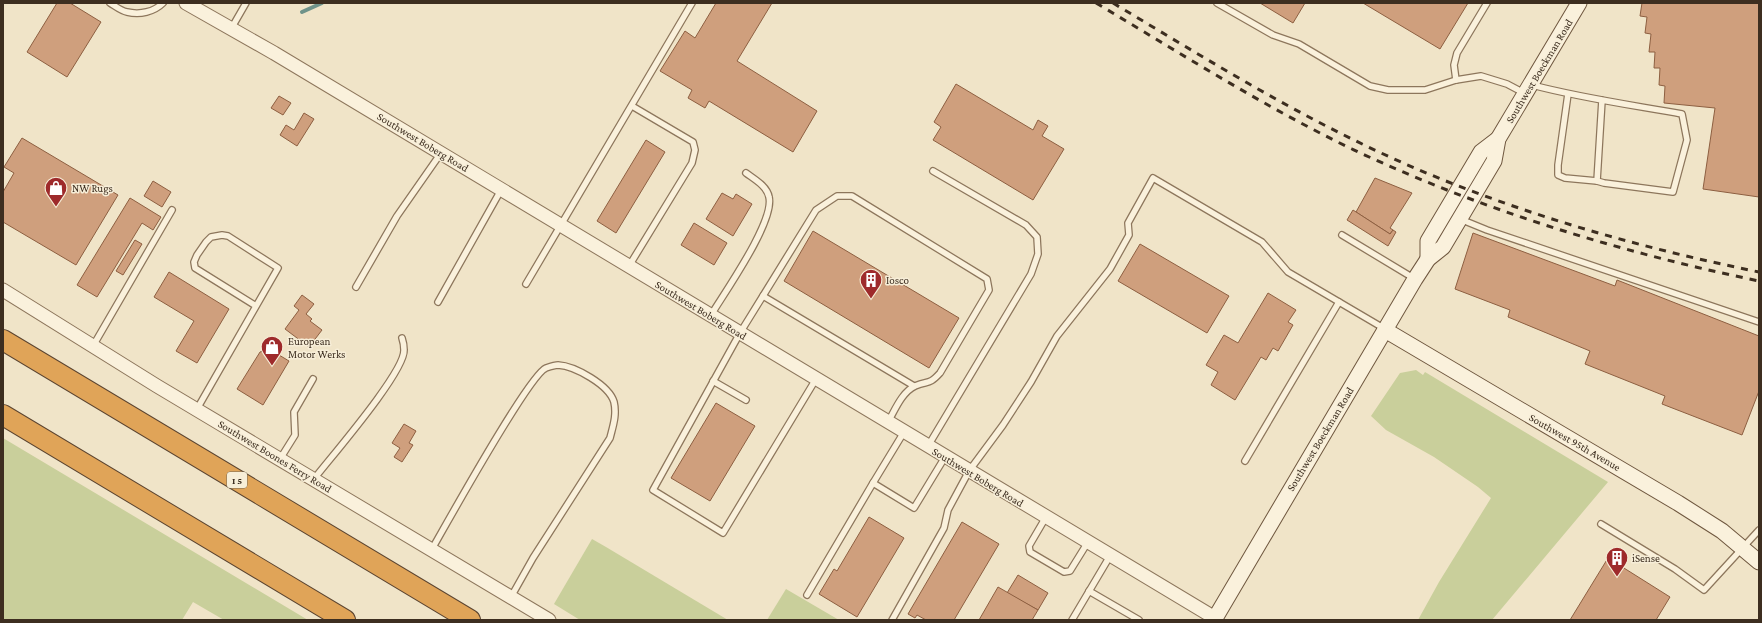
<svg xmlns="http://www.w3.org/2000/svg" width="1762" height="623" font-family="'Crimson Pro',serif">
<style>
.green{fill:#c9cf9b}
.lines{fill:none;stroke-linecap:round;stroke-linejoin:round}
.stream{stroke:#6f938a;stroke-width:4}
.building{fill:#cf9f7d;stroke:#8d5f41}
.service-casing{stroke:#8d765c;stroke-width:8}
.tertiary-casing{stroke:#8d765c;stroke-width:15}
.secondary-casing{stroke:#6f573f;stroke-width:17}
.motorway-casing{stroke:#5b4430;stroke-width:22}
.service{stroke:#faf1dc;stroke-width:5.5}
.tertiary{stroke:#faf1dc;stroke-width:13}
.secondary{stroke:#faf1dc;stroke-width:15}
.motorway{stroke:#e0a458;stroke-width:20}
.rail{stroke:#3d2e20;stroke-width:3;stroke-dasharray:7 7;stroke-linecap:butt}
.labels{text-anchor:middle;stroke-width:3;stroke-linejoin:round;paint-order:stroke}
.shield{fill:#f7eed8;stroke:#756857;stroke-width:1}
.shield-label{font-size:10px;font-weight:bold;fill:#3d2e20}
.street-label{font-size:11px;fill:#3d2e20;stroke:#f7eed8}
.poi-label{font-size:11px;fill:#3d2e20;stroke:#f7eed8;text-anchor:start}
</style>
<rect width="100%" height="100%" fill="#f0e4c8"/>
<g class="green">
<path d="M1416 370 1423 375 1425 372 1608 482 1492 620H1418L1439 582 1491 498 1478 487 1434 457 1386 430 1371 416 1400 373Z"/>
<path d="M3 438 308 620H224L193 602 182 620H3Z"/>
<path d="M592 539 606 547 728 620H580L554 604Z"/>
<path d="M786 589 839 620H767Z"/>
</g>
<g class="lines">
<path class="stream" d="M302 12 322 3"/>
</g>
<g class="building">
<path d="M57 3H70L101 22 67 77 27 52Z"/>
<path d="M716 3H772L737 61 817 111 793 152 709 101 705 108 688 98 692 90 660 71 685 31 695 38Z"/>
<path d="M1260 3H1305L1293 23Z"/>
<path d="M1363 3H1468L1440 49Z"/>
<path d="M1642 3H1759V197L1703 189 1715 108 1664 103 1665 86 1659 85 1660 68H1654L1655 52H1649L1651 34 1645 33 1647 17 1640 16Z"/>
<path d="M956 84 1033 130 1038 120 1048 126 1042 136 1064 149 1033 200 933 140 941 127 934 122Z"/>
<path d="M279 96 291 103 283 115 271 108Z"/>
<path d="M304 113 314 119 297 146 280 135 286 125 294 130Z"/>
<path d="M22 138 118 195 76 265 3 222V192L14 173 4 167Z"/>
<path d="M646 140 665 152 616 233 597 221Z"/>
<path d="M1375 178 1412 193 1390 228 1393 230 1390 234 1356 212Z"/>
<path d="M153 181 171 192 162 207 144 196Z"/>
<path d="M722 193 733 199 736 194 752 204 733 236 706 219Z"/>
<path d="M130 198 161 217 153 230 142 223 97 297 77 285Z"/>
<path d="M1353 210 1390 234 1393 230 1396 232 1388 246 1347 220Z"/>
<path d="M694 223 727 243 714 265 681 245Z"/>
<path d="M813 231 959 318 929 368 784 281Z"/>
<path d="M1473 233 1615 286 1617 280 1759 336V391L1742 435 1662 404 1665 396 1585 364 1590 351 1508 317 1510 310 1455 289Z"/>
<path d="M135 240 142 244 123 275 116 271Z"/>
<path d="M1140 244 1229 296 1207 333 1118 281Z"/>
<path d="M169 272 229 309 197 363 176 351 194 321 154 297Z"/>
<path d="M1268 293 1296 310 1288 322 1293 325 1278 351 1273 348 1266 360 1261 357 1235 400 1211 385 1218 372 1206 365 1224 335 1238 343Z"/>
<path d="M302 295 314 304 306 314 312 319 310 321 322 330 309 347 285 329 299 310 294 306Z"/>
<path d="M269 349 289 361 263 405 237 389 260 352Z"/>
<path d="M716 403 755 426 710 501 671 478Z"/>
<path d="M404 424 416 431 409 443 413 445 402 462 394 457 400 448 392 443Z"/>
<path d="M869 517 904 538 857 617 819 594 834 569 837 571Z"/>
<path d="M962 522 999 544 954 620H926L917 615 915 618 908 614Z"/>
<path d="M1608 558 1670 597 1656 620H1570Z"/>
<path d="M1018 575 1048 593 1038 610 1007 593Z"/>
<path d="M998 587 1038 610 1032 620H979Z"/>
</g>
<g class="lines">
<g class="service-casing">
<g id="service">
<path d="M110 3C115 6 121 11 127 12 140 15 154 12 163 3"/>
<path d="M1217 3 1273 35 1299 44 1370 86 1388 90H1425L1456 80 1481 76 1507 84 1524 93"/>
<path d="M231 29 246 3"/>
<path d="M1456 80 1454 65 1457 53 1487 3"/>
<path d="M1532 85C1581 98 1632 105 1682 114L1687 140 1673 192 1604 183 1597 181 1602 100"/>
<path d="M1568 94 1558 165V175L1565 178 1597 181"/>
<path d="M1460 219 1487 230 1759 322"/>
<path d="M1342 235 1415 279"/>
<path d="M629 266 692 163 695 150 693 142 632 106"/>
<path d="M526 284 692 3"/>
<path d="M356 287 397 216 441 153"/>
<path d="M763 296 914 386"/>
<path d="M438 302 501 190"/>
<path d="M711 315C725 292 775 221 769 197 767 186 754 179 746 173"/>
<path d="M93 346 172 210"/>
<path d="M816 379 723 533 653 490 740 333 816 210 837 196H852L987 279 989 290 940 373C928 386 929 380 915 386 902 392 895 410 888 422"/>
<path d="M713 381 746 400"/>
<path d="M197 409 278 268 228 236 222 235 211 237 206 242 197 255 194 262 195 268 256 306"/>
<path d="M904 432 873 483 914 508 945 457"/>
<path d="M928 446 1031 274 1038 254 1037 237 1026 225 933 171"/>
<path d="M280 459 295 435 294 412 313 379"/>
<path d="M1245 461 1339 302"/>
<path d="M314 479C331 457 405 372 404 350 404 346 403 341 402 338"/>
<path d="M1046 517 1029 546 1030 552 1064 572 1070 571 1088 542"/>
<path d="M1601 524 1675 569 1704 590 1759 530"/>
<path d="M432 549C447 523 529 375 546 368 549 367 555 365 558 365 575 366 609 385 614 402 617 415 613 426 610 438L533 558 511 597"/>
<path d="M1089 591 1139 620"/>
<path d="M807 595 873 483"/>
<path d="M892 620 944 528 948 510 969 471 1003 425 1031 382 1057 336 1110 269 1129 235 1128 223 1153 178 1262 242 1288 272 1385 329"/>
<path d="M1072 620 1110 556"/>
</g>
</g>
<g class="tertiary-casing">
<g id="tertiary">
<path d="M186 3 274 53 1215 618"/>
<path d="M3 290 157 386 549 620"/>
</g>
</g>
<g class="secondary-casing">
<g id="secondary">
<path d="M1428 259V241L1481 152 1498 139"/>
<path d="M1385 330 1678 503 1722 531 1759 562"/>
<path d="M1214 620 1415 279 1428 259 1443 247 1494 161 1498 139 1579 3"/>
</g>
</g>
<g class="motorway-casing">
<g id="motorway">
<path d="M3 340 470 620"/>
<path d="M3 415 345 620"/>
</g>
</g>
<use href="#service" class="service"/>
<use href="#tertiary" class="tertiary"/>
<use href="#secondary" class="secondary"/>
<use href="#motorway" class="motorway"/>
<g class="rail">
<path d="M1096 3C1180 53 1263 106 1352 149 1481 210 1619 252 1759 281"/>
<path d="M1113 3C1193 51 1272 100 1356 141 1482 203 1621 244 1759 272"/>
</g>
</g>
<defs>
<g id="shop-pin" transform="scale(1.15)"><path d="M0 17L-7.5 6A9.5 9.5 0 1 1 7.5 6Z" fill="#9e2a2b" stroke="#f7eed8"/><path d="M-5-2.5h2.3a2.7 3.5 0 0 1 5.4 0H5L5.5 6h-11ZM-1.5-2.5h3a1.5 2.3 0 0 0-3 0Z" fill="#fff"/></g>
<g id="building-pin" transform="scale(1.15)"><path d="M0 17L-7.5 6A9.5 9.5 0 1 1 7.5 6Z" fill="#9e2a2b" stroke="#f7eed8"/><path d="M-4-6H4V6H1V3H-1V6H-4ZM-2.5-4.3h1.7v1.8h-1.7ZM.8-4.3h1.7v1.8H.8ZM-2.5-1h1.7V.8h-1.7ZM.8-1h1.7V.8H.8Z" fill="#fff"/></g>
</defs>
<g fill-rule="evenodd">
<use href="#shop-pin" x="56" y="188"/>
<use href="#building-pin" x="871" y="280"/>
<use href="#shop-pin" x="272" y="347"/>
<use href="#building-pin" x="1617" y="558"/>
</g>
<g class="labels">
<rect class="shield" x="227" y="472" width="20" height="16" rx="3"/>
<g class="shield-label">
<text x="237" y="484">I 5</text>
</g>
<g class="street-label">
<text transform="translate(1539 71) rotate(-59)" y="4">Southwest Boeckman Road</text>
<text transform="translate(423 142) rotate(31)" y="4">Southwest Boberg Road</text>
<text transform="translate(701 310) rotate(31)" y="4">Southwest Boberg Road</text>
<text transform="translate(1320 439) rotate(-59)" y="4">Southwest Boeckman Road</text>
<text transform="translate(1575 442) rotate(30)" y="4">Southwest 95th Avenue</text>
<text transform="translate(275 456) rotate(31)" y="4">Southwest Boones Ferry Road</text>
<text transform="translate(978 477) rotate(31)" y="4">Southwest Boberg Road</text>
</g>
<g class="poi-label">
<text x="72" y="192">NW Rugs</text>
<text x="886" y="284">Iosco</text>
<text x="288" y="345">European<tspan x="288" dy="13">Motor Werks</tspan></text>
<text x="1632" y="562">iSense</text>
</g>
</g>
<rect width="1762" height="623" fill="none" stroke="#3d2e20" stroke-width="8"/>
</svg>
